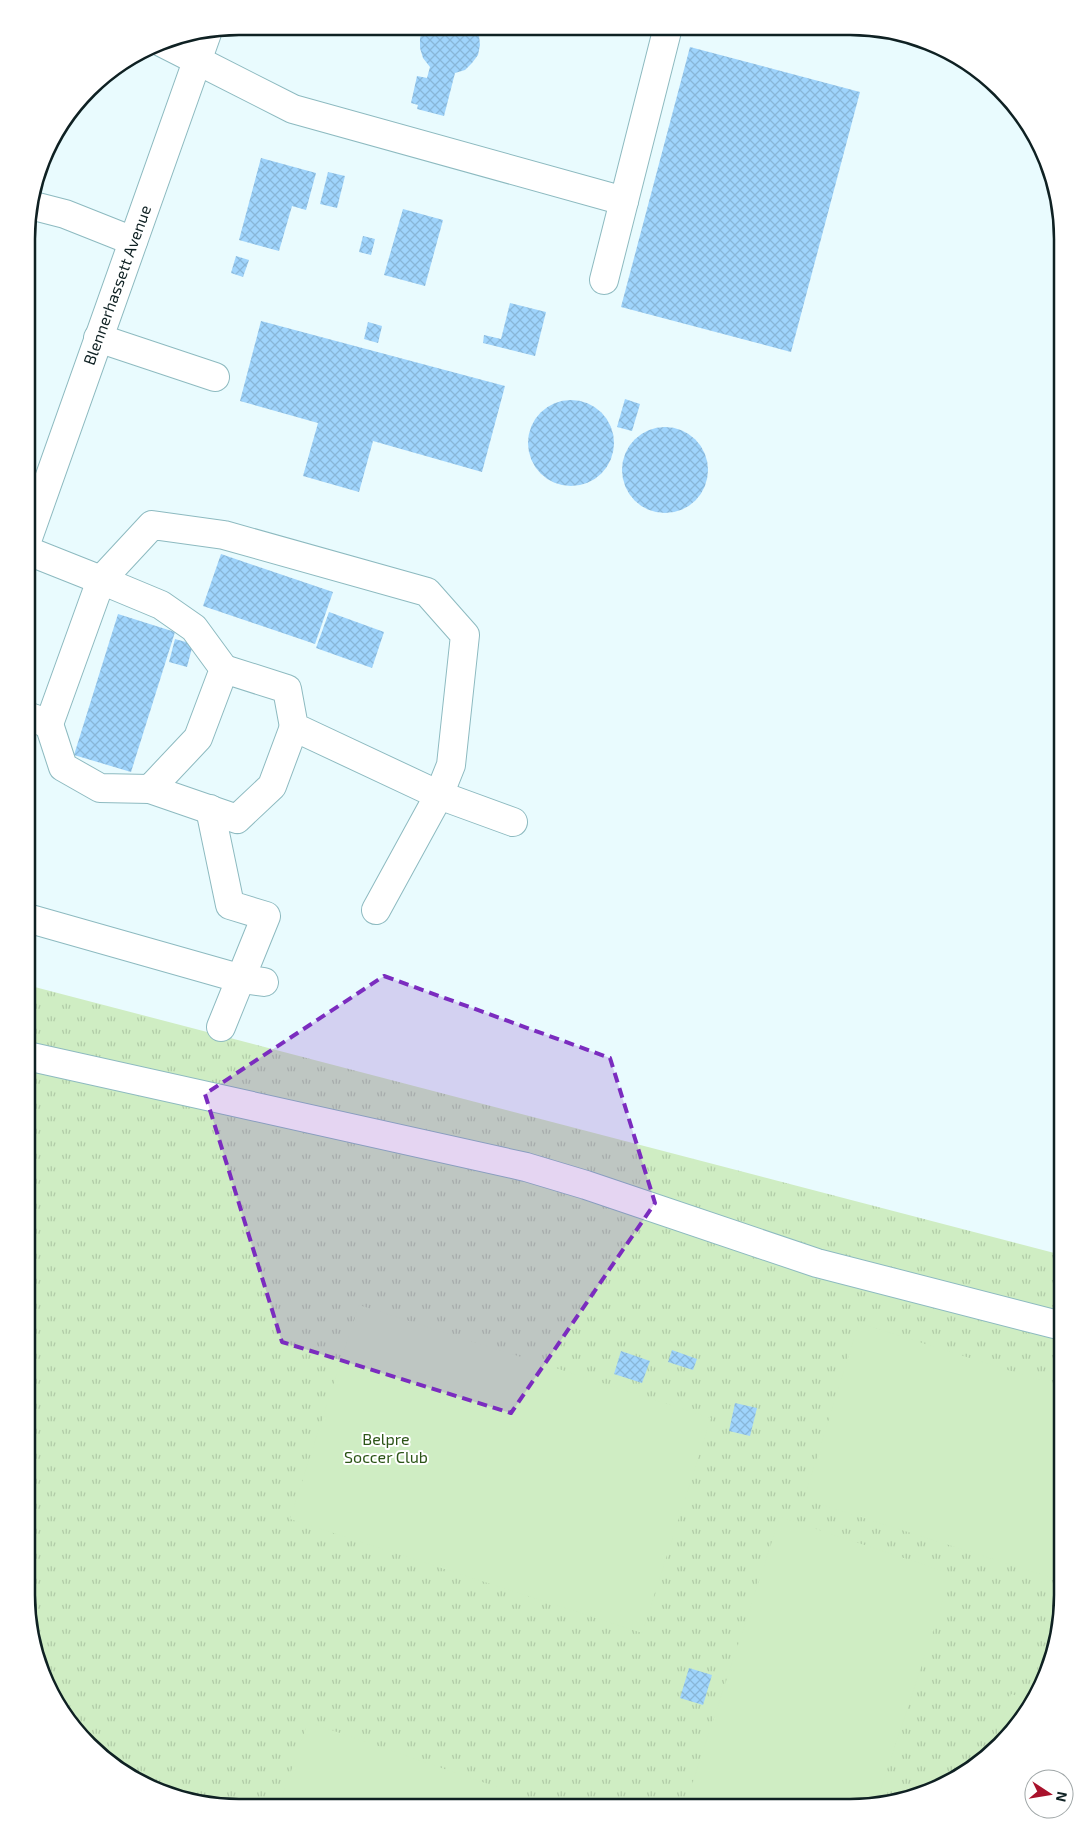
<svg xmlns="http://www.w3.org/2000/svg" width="1089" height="1834" font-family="'Exo 2',sans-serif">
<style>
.grass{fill:url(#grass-tufts)}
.pitch{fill:#cfedc3}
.building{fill:url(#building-cross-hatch)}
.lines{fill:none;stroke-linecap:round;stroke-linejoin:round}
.minor-casing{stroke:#8dbac0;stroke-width:30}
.minor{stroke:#fff;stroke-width:28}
.marked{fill:#7b2cbf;fill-opacity:0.2;stroke:#7b2cbf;stroke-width:4;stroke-dasharray:10 6;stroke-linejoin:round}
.labels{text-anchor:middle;stroke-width:4;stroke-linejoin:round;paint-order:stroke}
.street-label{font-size:16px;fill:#0f2123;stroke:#fff}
.park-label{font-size:16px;fill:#2c5517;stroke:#fff}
.rim{fill:none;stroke:#0f2123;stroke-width:2.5}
</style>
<defs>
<pattern id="grass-tufts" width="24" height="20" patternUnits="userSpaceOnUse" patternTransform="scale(1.25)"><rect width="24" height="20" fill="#cfedc3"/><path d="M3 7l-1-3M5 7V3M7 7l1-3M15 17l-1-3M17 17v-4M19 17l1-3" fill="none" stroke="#b1cba7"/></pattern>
<pattern id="building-cross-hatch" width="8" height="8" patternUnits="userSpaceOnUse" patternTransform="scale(1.25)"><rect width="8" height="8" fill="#9fd4fc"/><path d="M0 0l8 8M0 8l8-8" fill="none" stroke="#88b6d8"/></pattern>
</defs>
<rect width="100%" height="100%" fill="#e9fbfe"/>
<path class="grass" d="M27 985 1062 1255V1609L1051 1664 1019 1724 979 1764 931 1792 850 1808 211 1806 157 1791 109 1764 70 1724 42 1676 26 1595Z"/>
<g class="pitch">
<path d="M359 1305 711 1418 642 1633 290 1519Z"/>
<path d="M859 1323 1062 1387V1581L804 1499Z"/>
<path d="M780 1517 952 1574 876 1803 850 1808 688 1807 685 1806Z"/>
<path d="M1011 1694 1032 1701 1019 1724 992 1752Z"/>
<path d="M308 1722 517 1794 513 1807 279 1806Z"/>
</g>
<g class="building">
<path d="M424 27H475L479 35 480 45 478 55 472 63 465 70 455 73 444 116 417 109 418 105 411 103 417 76 427 78 430 67 423 58 420 48V38Z"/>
<path d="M690 47 860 92 791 352 621 307Z"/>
<path d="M261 158 316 173 306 210 292 206 279 251 239 240Z"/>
<path d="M328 172 345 176 337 208 320 204Z"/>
<path d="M403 209 443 220 425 286 384 275Z"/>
<path d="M363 236 375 239 371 255 359 252Z"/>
<path d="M236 256 249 260 243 277 231 273Z"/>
<path d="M510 303 546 312 535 356 483 343 484 335 501 339Z"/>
<path d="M261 321 505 386 482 472 373 441 359 492 303 476 318 423 240 401Z"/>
<path d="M368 322 382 326 378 343 364 339Z"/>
<path d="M625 399 640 404 632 431 617 427Z"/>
<circle cx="571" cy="443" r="43"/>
<circle cx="665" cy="470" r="43"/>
<path d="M221 554 333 592 315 644 203 606Z"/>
<path d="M329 612 384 632 372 668 316 648Z"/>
<path d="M118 614 175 632 131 772 74 755Z"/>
<path d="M175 639 193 644 187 667 169 662Z"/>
<path d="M672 1350 697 1359 693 1370 668 1362Z"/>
<path d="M621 1351 650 1361 642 1383 614 1374Z"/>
<path d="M735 1403 757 1408 750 1436 729 1431Z"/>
<path d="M689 1668 712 1675 703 1705 680 1698Z"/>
</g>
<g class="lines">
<g class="minor-casing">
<g id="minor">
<path d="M161 42 293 109 624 201"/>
<path d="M30 205 65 214 133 241"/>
<path d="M604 280 668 27"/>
<path d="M98 338 215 377"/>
<path d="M28 538 207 33"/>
<path d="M224 669 287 689 294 727 439 795 513 822"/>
<path d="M27 716 49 724 101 580 28 551"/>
<path d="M49 724 63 767 100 788 150 789 198 738 224 669 194 628 161 605 101 580 152 525 224 535 427 592 465 635 451 765 439 795 376 910"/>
<path d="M150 789 237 819 272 786 294 727"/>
<path d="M210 809 230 905 266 916 221 1027"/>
<path d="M27 918 242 979 264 982"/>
<path d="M27 1056 526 1167 586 1185 817 1263 1062 1326"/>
</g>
</g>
<use href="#minor" class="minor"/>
</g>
<path class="marked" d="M384 976 610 1058 655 1203 511 1413 282 1342 205 1094Z"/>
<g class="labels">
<g class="street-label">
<text transform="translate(117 285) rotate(-70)" y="6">Blennerhassett Avenue</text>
</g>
<g class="park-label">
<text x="386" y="1445">Belpre<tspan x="386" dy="18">Soccer Club</tspan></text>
</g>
</g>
<path d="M0 0H1089V1834H0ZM239 35H850A204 204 0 0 1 1054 239V1595A204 204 0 0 1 850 1799H239A204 204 0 0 1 35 1595V239A204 204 0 0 1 239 35Z" fill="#fff" fill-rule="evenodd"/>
<path class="rim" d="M239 35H850A204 204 0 0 1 1054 239V1595A204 204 0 0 1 850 1799H239A204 204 0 0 1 35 1595V239A204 204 0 0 1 239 35Z"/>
<g transform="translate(1049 1794) rotate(102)"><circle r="24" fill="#ffffff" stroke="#9fa6a7"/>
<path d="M0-4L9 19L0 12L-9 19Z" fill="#a9122c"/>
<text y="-8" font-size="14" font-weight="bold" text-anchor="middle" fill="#0f2123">N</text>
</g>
</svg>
